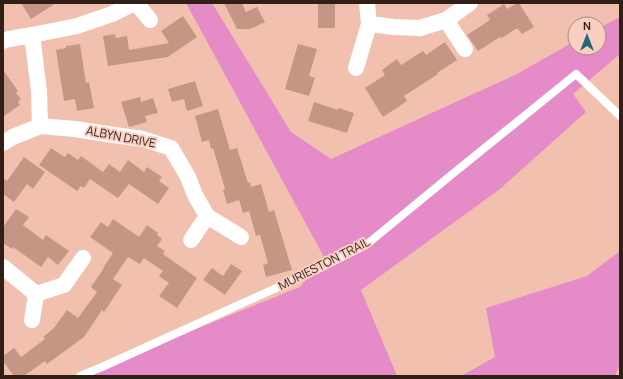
<svg xmlns="http://www.w3.org/2000/svg" width="623" height="379" font-family="Manrope,sans-serif">
<style>
.green{fill:#e58bc8}
.building{fill:#c69685}
.lines{fill:none;stroke-linecap:round;stroke-linejoin:round}
.lane{stroke:#fff;stroke-width:8}
.street{stroke:#fff;stroke-width:16}
.labels{text-anchor:middle;stroke-width:4;stroke-linejoin:round;paint-order:stroke}
.street-label{font-size:12px;fill:#301e17;stroke:#f9cfc1}
</style>
<rect width="100%" height="100%" fill="#f2c0ae"/>
<g class="green">
<path d="M186 3H212L291 132 331 159 517 74 575 41V48H599V28L620 17V54L573 94 586 112 500 189 361 290 397 376H80L300 287 324 257Z"/>
<path d="M620 251V364L615 376H461L495 357 486 308 587 276Z"/>
</g>
<g class="building">
<path d="M21 3H56L31 19Z"/>
<path d="M224 3H242L246 12 257 7 265 22 250 29H237Z"/>
<rect x="318" y="3" width="17" height="25"/>
<path d="M517 3H519L534 27 522 34 517 28 502 38 500 37 478 51 467 35 490 20 487 15 504 4 507 9Z"/>
<path d="M183 16 197 37 168 57 108 66 103 36 115 34 116 38 127 36 129 50 169 43 161 31Z"/>
<path d="M445 42 457 60 437 73 438 74 404 96 407 101 383 117 365 88 385 75 382 70 397 59 401 65 423 51 426 55Z"/>
<path d="M80 44 86 83 89 82 94 108 77 111 75 99 64 101 56 50 66 48V46Z"/>
<path d="M298 44 317 49 309 76 315 78 309 96 285 89Z"/>
<path d="M3 70 18 91 16 93 21 99 18 102 20 105 3 117Z"/>
<path d="M195 81 203 106 187 111 184 99 172 102 168 89Z"/>
<path d="M140 97 141 102 153 98 158 113 145 116 147 122 129 127 121 102Z"/>
<path d="M314 102 338 110 339 108 354 113 347 133 308 121Z"/>
<path d="M218 109 230 150 237 148 248 183 250 182 251 187 261 184 269 212 274 210 292 270 266 277 263 265 268 263 260 235 256 236 249 211 243 213 239 200 227 204 223 190 225 189 213 148 211 149 209 140 202 142 195 116Z"/>
<path d="M51 148 65 157 68 153 78 160 81 156 103 172 109 164 120 172 128 160 144 172 147 167 162 177 159 181 169 188 158 204 129 184 118 198 90 179 84 188 81 186 77 191 39 165Z"/>
<path d="M24 157 45 172 33 189 27 184 14 202 3 194V178L7 181Z"/>
<path d="M16 209 29 217 23 225 43 240 46 235 69 251 58 265 48 257 41 267 13 247 12 249 3 243V227Z"/>
<path d="M113 219 139 237 147 225 158 233 157 235 162 239 157 246 165 251 163 254 197 278 177 308 159 296 169 283 159 276 163 271 144 258 140 264 128 257 113 279 122 285 104 312 102 310 84 337 47 364 45 361 24 376H14L3 361V356L14 348 21 357 45 339 43 337 54 328 67 310 78 318 97 292 91 287 104 268H103L113 253 90 237 101 222 108 227Z"/>
<path d="M231 264 242 271 225 295 203 280 212 268 223 276Z"/>
</g>
<g class="lines">
<path class="lane" d="M80 376 102 367 318 269 366 245 450 176 576 74 620 116"/>
<g class="street">
<path d="M136 3 150 20"/>
<path d="M446 20 465 49"/>
<path d="M369 24 394 27 420 28 446 20 470 3"/>
<path d="M3 41 9 39 32 35 77 26 112 14 134 3"/>
<path d="M356 68 369 24 367 3"/>
<path d="M40 126 75 129 107 134 143 139 171 148 188 177 195 195 207 216 241 237"/>
<path d="M3 143 13 137 40 126 39 91 32 35"/>
<path d="M191 240 207 216"/>
<path d="M3 267 36 294 64 285 83 258"/>
<path d="M32 320 36 294"/>
</g>
</g>
<g class="labels">
<g class="street-label">
<text transform="translate(121 137) rotate(11)" y="4">ALBYN DRIVE</text>
<text transform="translate(324 264) rotate(-27)" y="4">MURIESTON TRAIL</text>
</g>
</g>
<rect width="623" height="379" fill="none" stroke="#301e17" stroke-width="8"/>
<g transform="translate(587 36)"><circle r="19" fill="#f9cfc1" stroke="#a9887d"/>
<path d="M0-3L7 15L0 10L-7 15Z" fill="#246779"/>
<text y="-6" font-size="11" font-weight="bold" text-anchor="middle" fill="#301e17">N</text>
</g>
</svg>
